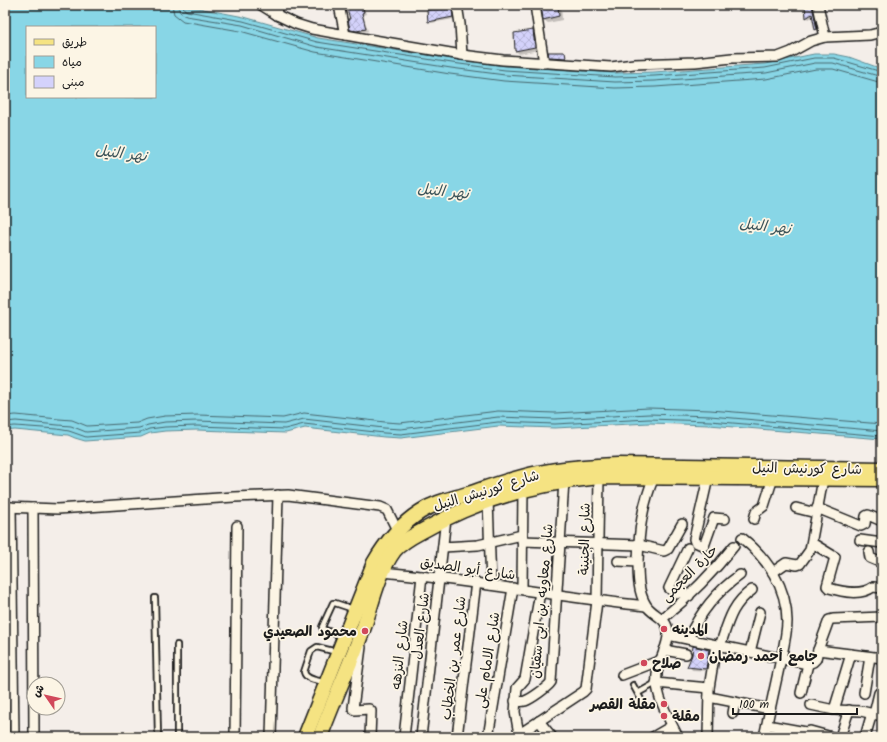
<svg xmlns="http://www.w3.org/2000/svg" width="887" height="742" font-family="Kalam,'Playpen Sans Arabic',sans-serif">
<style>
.water{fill:#88d6e6;stroke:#5d8c95;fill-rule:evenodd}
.shadow{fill:#0003}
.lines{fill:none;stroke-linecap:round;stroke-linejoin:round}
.shore{stroke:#47666d;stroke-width:1}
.building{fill:url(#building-cross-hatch);stroke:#1c1c1c}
.lane-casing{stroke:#1c1c1c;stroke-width:8}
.street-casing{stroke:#1c1c1c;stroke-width:12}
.primary-casing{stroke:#1c1c1c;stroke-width:17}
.lane{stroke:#fcf5e5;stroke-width:4.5}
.street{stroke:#fcf5e5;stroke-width:9}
.primary{stroke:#f5e382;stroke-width:14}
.poi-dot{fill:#d1495b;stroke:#fcf5e5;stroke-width:1.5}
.labels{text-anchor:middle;stroke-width:3.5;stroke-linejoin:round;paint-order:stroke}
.street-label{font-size:14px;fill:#1c1c1c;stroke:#fcf5e5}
.poi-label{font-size:14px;font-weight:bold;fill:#1c1c1c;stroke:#fcf5e5;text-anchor:start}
.water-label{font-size:15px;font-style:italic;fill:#3c5459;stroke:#fcf5e5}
</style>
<defs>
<pattern id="building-cross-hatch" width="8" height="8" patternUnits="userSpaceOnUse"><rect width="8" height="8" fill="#d4d2fb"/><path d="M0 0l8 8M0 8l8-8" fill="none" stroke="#b5b4d7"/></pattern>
</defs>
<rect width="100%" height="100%" fill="#f4eee9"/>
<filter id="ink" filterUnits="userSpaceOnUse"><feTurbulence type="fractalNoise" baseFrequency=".025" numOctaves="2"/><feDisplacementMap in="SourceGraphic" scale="8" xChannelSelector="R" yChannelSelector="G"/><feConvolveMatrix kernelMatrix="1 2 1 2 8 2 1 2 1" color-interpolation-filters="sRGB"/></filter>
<g filter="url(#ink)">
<path class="water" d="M5 5H170L198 8 244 17 318 38 452 59 506 66 615 73 654 72 765 64 814 54H834L849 57 882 69V439L709 425 649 423 555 428 498 426 401 438 384 437 305 428 286 433 197 430 165 431 150 433 141 437 85 441 75 438 68 435 15 430 5 431ZM27 27H155V97H27Z"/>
<g class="shadow">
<path d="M347 5H363L366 14 363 15 368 31 359 32 353 31 351 29V20Z"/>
<path d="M542 5H561L562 20 548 23 544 20Z"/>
<path d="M805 5H814L819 31 815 29 814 16 809 19 807 17Z"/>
<path d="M451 10 453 12 454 19 431 23 429 22Z"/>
<path d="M532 31 536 34 538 50 519 54 516 51Z"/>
<path d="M564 53 566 56 567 60 552 59 550 56Z"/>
<path d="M709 651 712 654 709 671 692 670 689 666Z"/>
</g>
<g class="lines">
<g class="shore">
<path d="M172 5 174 14 183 21 240 31 315 52 450 74 504 81 615 88 655 87 766 79 816 69H833L882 83"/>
<path d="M178 5 180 12 186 16 242 25 317 47 451 68 505 75 615 82 654 81 766 73 815 63H833L882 77"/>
<path d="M183 5 184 9 187 11 243 21 317 42 452 63 505 70 615 77 654 76 765 68 814 58H834L882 72"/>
<path d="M5 416 16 415 59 419 72 420 87 426 137 423 147 419 165 416 198 415 283 418 304 413 385 422 400 423 498 411 555 413 649 408 710 410 882 424"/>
<path d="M5 422 16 421 58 425 71 426 86 432 139 428 148 425 165 422 197 421 284 424 304 419 384 428 401 429 498 417 555 419 649 414 710 416 882 431"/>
<path d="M5 427 15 426 57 429 69 431 86 437 140 433 149 429 165 427 197 426 285 429 304 424 384 433 401 434 498 422 555 424 649 419 710 421 882 436"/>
</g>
</g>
<g class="building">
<path d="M346 5H362L364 12 362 13 366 29 357 31 350 30 348 19H350Z"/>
<path d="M541 5H558L559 16 543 20Z"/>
<path d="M805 5H812L817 29 815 30 812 14 806 18Z"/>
<path d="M452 9 453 17 428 22 427 10Z"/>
<path d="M533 30 535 47 515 51 514 33Z"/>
<path d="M548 52H565L566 58 549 57Z"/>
<path d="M693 646 709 650 706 669 687 667 692 655Z"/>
</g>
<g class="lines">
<g class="lane-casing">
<g id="lane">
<path d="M155 598 158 737"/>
<path d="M343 637 323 629 322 627 333 603H335L353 609"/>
<path d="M177 645V737"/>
<path d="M324 682C317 680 306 680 304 672L311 651 317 647 337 652"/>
<path d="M633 685 643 703"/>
<path d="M638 693 656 683"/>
</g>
</g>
<g class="street-casing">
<g id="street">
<path d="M261 5 277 15 296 24 312 29 368 39 462 55 503 60 611 67 634 64 695 62 732 58 778 57 791 52 811 41 825 37 870 35 882 32"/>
<path d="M276 5 277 15"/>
<path d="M339 5 345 35"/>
<path d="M457 5 460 24 462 55"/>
<path d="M535 5 544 63"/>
<path d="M818 5 825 37"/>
<path d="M654 477C642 506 639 530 638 561 638 576 638 592 646 605 652 615 666 617 668 630 670 642 661 656 658 668 652 692 668 716 678 737"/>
<path d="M708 478 694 539 695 542 704 546 714 518 725 519"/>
<path d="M488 500 491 585"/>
<path d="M5 507 58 509 234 497 288 495 380 507 387 510 399 534"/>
<path d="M11 507 14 737"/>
<path d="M33 508 34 737"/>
<path d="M796 508 816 513"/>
<path d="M817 508 861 526 865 524 866 516 868 515 882 521"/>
<path d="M754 519 756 512 764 506 773 478"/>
<path d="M742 538C767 558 787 587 787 621 787 637 782 653 779 668 774 691 769 714 764 737"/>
<path d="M860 540 882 543"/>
<path d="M522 541 639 545 664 551 668 549 682 524"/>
<path d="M812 543 835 557 827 586 829 588C843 592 861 596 873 587L882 588"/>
<path d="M443 547 478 545 522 535"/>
<path d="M688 548 669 588 676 594 681 592 689 596"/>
<path d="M869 552 870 558 882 563"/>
<path d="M618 561 638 562"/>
<path d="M383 572C471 580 558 597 646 606"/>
<path d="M773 572 786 563 797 565 800 564 810 550 823 479"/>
<path d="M522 589 523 489"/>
<path d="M662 619C689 597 712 574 734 546"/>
<path d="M668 635 808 664 813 662 816 659 818 650 829 620 833 619 882 617"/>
<path d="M688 639C700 612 716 592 740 575"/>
<path d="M720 646C728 623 731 605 752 590"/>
<path d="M361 647 353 708 355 710 369 709 371 711 370 737"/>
<path d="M664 650 686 654"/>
<path d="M818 650 882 658"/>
<path d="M750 652 760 612"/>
<path d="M622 675 661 660"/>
<path d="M656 683 709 688"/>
<path d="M801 693 808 664"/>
<path d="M864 693 870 657"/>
<path d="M709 697 770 709"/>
<path d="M515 701C518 701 521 702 525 701 531 699 548 687 551 682L564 481"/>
<path d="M811 705 834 710 861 711 882 716"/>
<path d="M834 710 851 654"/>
<path d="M733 713 735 702"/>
<path d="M874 714 879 693"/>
<path d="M539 721 552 737"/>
<path d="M767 725 806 732"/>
<path d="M519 734 515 712 517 688 525 679 540 592"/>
<path d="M805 736 806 732 810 731 832 737"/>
<path d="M235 737 237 526"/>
<path d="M271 737 278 495"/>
<path d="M404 737 422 576"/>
<path d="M421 737 446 518"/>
<path d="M457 737 476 582"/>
<path d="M488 737 513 588"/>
<path d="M515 737 583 692 586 689 597 601 599 477"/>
<path d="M653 737 672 726"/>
<path d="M708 737 709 688 716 645"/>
<path d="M840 737 849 710"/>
<path d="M865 737 872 713"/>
</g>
</g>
<g class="primary-casing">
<g id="primary">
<path d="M305 737 374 563C386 542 400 525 420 512 435 502 452 499 468 494 492 486 514 478 538 473 564 468 591 466 617 465L882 469"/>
<path d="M320 737C334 700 350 664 364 627 372 603 379 571 394 551 402 541 415 535 426 529 480 498 538 483 599 477L882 479"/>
</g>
</g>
<use href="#lane" class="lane"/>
<use href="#street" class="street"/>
<use href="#primary" class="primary"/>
</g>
</g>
<g class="poi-dot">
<circle cx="664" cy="629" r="4"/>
<circle cx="365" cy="631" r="4"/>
<circle cx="701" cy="656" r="4"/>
<circle cx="644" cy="663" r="4"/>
<circle cx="664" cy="704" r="4"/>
<circle cx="664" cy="716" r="4"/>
</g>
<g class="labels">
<g class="street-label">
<text transform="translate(807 468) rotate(1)" y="5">شارع كورنيش النيل</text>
<text transform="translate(486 490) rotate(-17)" y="5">شارع كورنيش النيل</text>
<text transform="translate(584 539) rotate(-89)" y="5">شارع الجنينة</text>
<text transform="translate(468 568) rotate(8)" y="5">شارع أبو الصديق</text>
<text transform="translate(689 573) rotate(-45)" y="5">حارة العجمى</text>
<text transform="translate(541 601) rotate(-85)" y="5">شارع معاويه بن ابى سفيان</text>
<text transform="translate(420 626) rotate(-83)" y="5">شارع العدل</text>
<text transform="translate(399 655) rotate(-84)" y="5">شارع النزهه</text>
<text transform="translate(453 658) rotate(-83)" y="5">شارع عمر بن الخطاب</text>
<text transform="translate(487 660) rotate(-81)" y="5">شارع الامام على</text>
</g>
<g class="poi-label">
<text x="672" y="634">المدينه</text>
<text x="357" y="636" text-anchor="end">محمود الصعيدي</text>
<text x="709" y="661">جامع أحمد رمضان</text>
<text x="652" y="668">صلاح</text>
<text x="656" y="709" text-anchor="end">مقلة القصر</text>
<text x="672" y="721">مقلة</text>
</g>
<g class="water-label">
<text transform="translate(121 153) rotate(7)" y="5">نهر النيل</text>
<text transform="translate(443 191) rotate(6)" y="5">نهر النيل</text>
<text transform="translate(765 226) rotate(6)" y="5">نهر النيل</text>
</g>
</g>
<rect width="887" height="742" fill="none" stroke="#fcf5e5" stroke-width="20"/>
<rect x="10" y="10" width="867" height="722" fill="none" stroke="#1c1c1c" stroke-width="1.5" filter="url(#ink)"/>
<rect x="26" y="26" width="130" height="72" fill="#fcf5e5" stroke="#a29e95"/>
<rect x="34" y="39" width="20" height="6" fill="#f5e382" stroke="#a29e95"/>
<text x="62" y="46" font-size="12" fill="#1c1c1c">طريق</text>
<rect x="34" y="56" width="20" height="12" fill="#88d6e6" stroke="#a29e95"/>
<text x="62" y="66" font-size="12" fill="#1c1c1c">مياه</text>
<rect x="34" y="76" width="20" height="12" fill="#d4d2fb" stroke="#a29e95"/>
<text x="62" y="86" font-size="12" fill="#1c1c1c">مبنى</text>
<g transform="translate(46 696) rotate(304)"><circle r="19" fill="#fcf5e5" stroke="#a29e95"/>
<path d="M0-3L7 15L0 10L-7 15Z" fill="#d1495b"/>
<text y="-6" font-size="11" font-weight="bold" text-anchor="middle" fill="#1c1c1c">ش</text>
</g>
<path d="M733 708v6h124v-6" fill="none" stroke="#1c1c1c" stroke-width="2"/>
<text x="739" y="708" font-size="12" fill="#1c1c1c" stroke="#fcf5e5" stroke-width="3" paint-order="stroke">100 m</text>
</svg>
